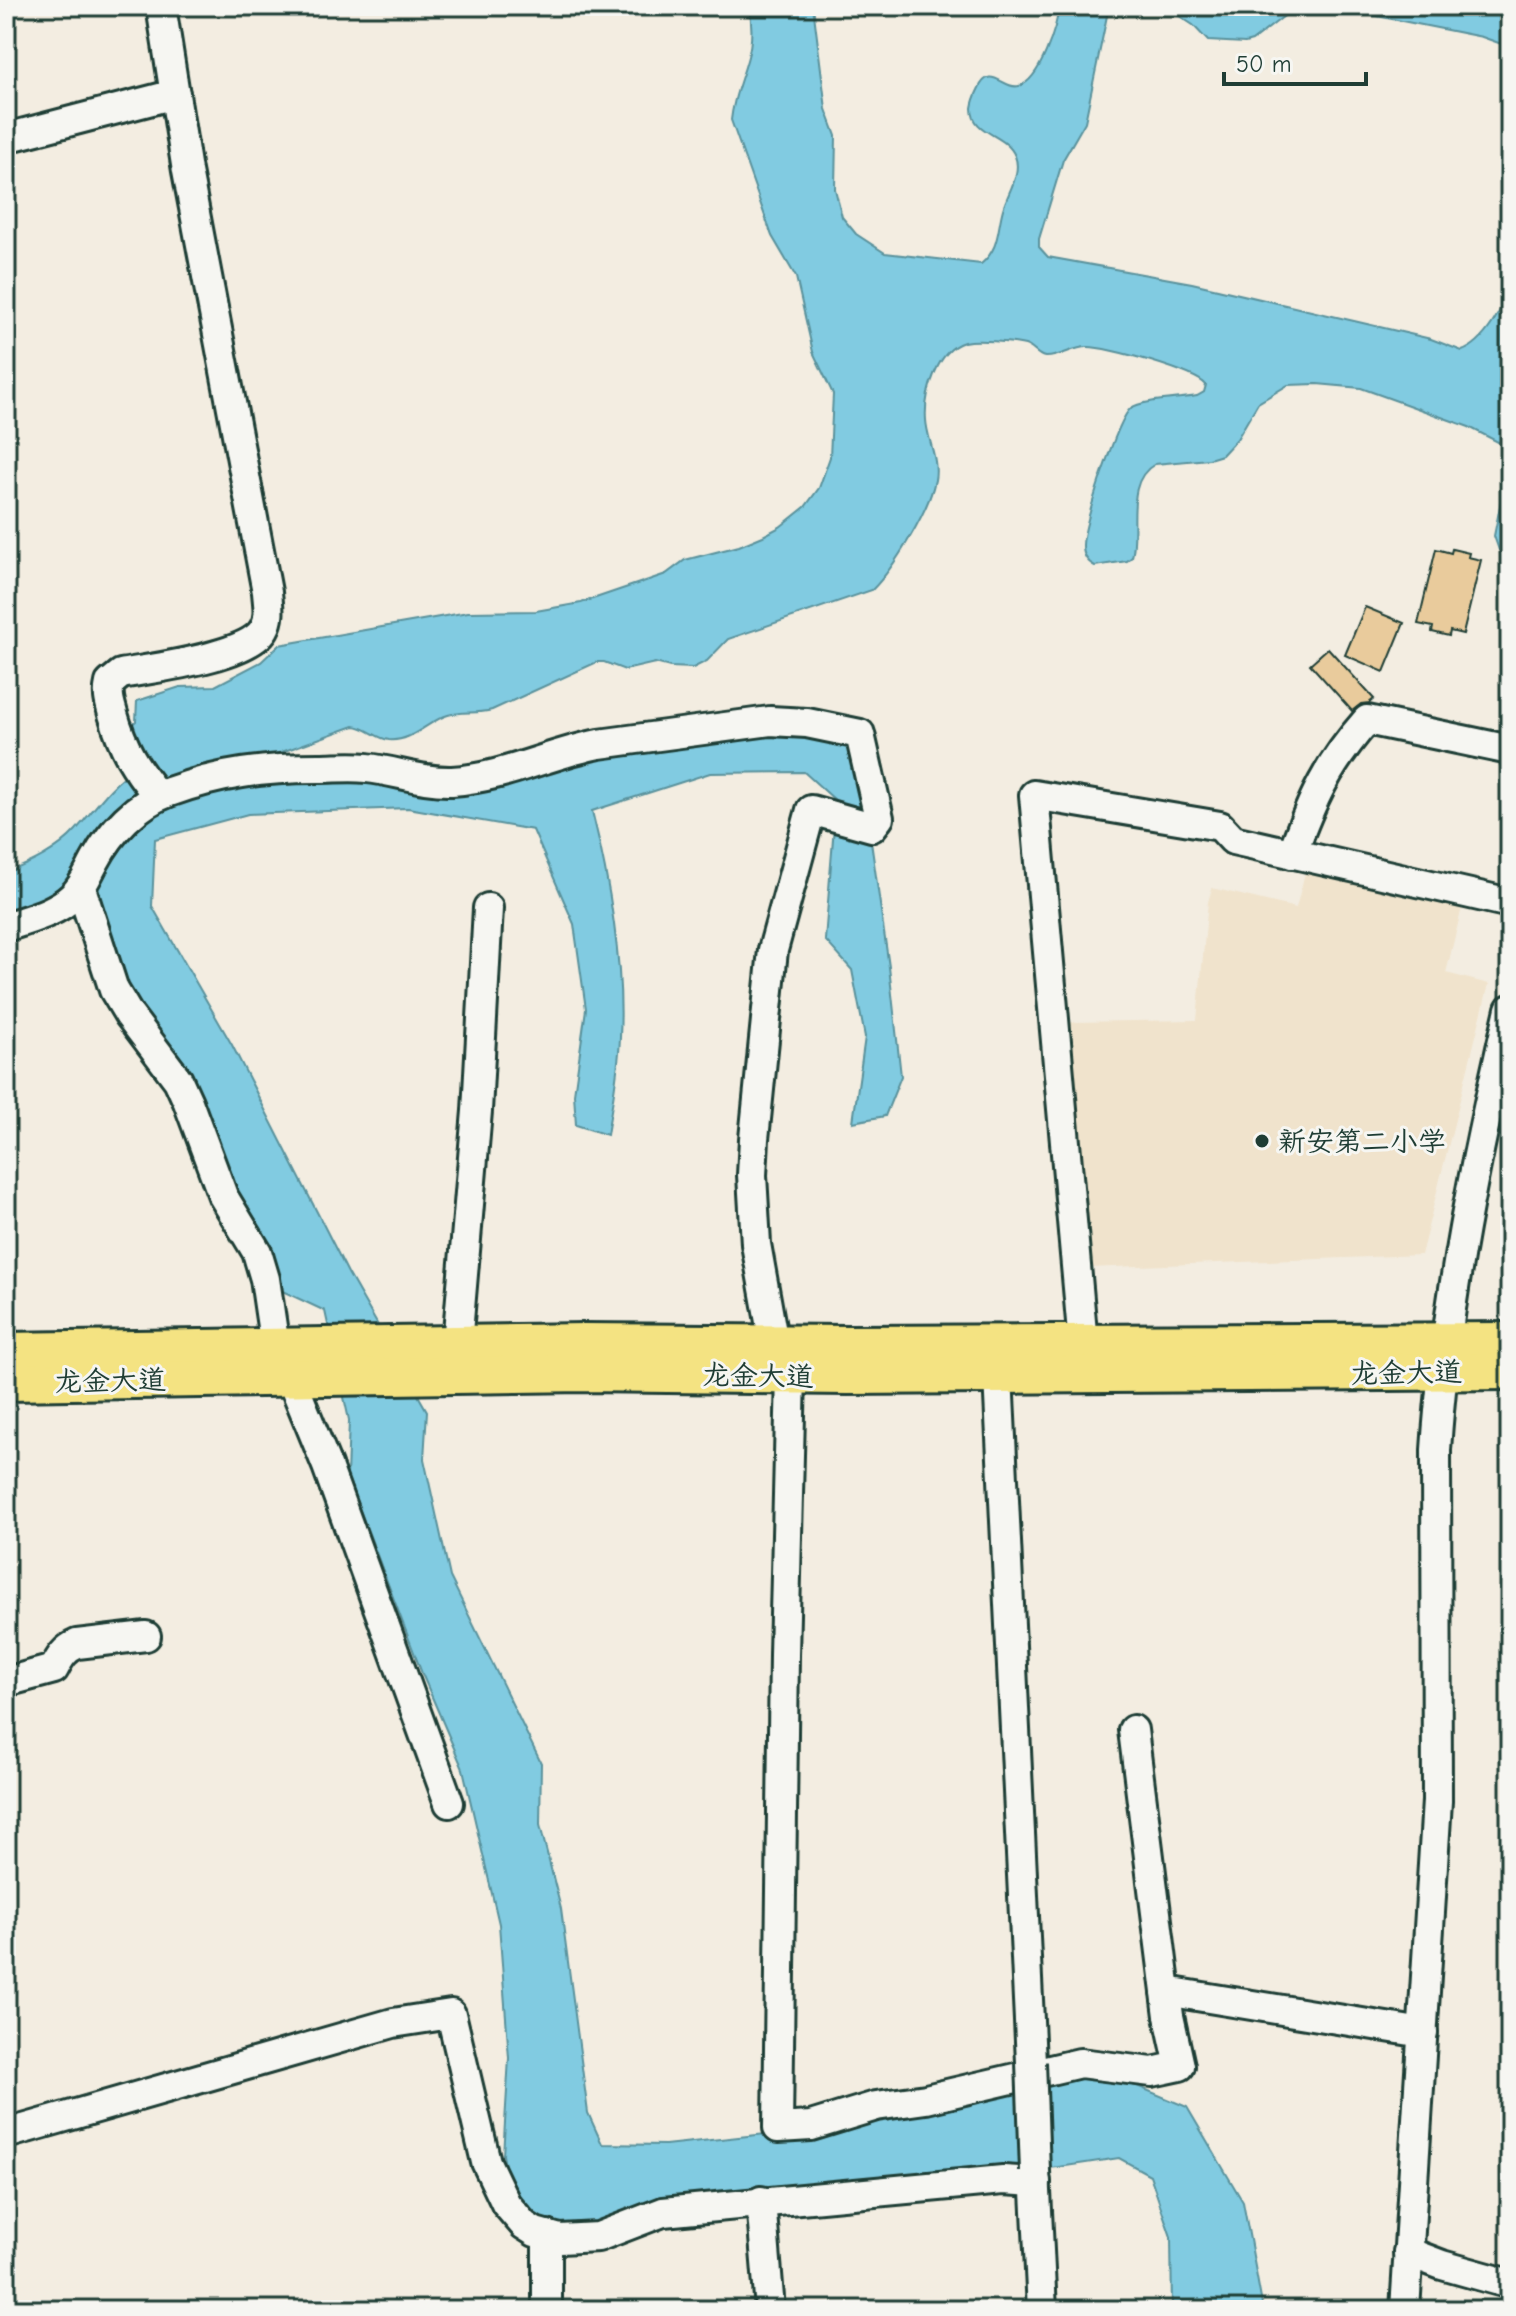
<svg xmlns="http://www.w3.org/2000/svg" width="1516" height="2316" font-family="'Comic Neue','LXGW WenKai TC',sans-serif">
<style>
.built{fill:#f0e3cc}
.water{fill:#81cbe1;stroke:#5a929c;stroke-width:2}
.building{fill:#e9cb9c;stroke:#1f3d34;stroke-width:2}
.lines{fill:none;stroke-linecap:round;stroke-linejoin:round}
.minor-casing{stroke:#1f3d34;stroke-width:34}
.major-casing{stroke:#1f3d34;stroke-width:42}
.minor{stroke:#f6f6f2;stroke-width:28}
.major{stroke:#f4e382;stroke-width:36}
.minor-bridge-casing{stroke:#1f3d34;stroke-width:34;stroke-linecap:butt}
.minor-bridge{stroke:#f6f6f2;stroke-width:28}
.poi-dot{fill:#1f3d34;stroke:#f6f6f2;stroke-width:3}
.labels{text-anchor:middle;stroke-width:6;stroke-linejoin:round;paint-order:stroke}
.poi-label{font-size:28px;fill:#1f3d34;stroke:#f6f6f2;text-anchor:start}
.street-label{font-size:28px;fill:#1f3d34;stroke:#f6f6f2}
</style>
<rect width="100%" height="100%" fill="#f3ede1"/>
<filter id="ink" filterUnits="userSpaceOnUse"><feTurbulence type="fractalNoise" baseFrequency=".0125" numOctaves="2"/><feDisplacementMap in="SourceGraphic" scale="16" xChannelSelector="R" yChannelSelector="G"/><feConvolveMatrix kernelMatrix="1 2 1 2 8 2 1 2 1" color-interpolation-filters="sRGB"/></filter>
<g filter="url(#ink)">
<path class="built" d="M1308 861 1464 899 1446 973 1489 984 1421 1255 1088 1268 1063 1027 1070 1022 1197 1020 1208 902 1212 888 1296 908Z"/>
<g class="water">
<path d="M749 6H813L826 109 836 136 835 189 842 217 856 234 885 253 981 264C1000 248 997 230 1003 209 1008 192 1022 173 1015 156 1006 133 972 135 972 108 973 101 975 96 978 90 990 62 1003 90 1019 86 1040 81 1057 26 1059 6H1109L1085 122 1063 160 1039 239V247L1048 257 1192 283 1431 339 1462 351C1485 343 1504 307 1510 285V550H1499L1494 536 1510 456 1502 444 1469 427 1361 388 1317 384 1288 385 1258 403 1237 439 1222 455 1209 459 1155 464C1123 482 1140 529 1132 557L1127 561 1095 566C1087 562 1083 555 1083 546 1082 528 1118 418 1131 408 1141 400 1183 399 1197 396L1204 392 1206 385C1197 372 1105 346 1087 347 1073 347 1059 358 1045 357 1037 356 1033 347 1025 345 1012 342 976 339 964 342 937 350 924 394 926 420 927 439 939 459 935 480 929 510 894 568 872 590L728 639 707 661 693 668 670 667 655 663 625 670 604 662H597L492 710C477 714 463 711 448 715 428 721 412 742 389 740 376 738 367 727 354 726L265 758 166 784 124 731 136 721 137 701 180 687 215 686 261 662 279 645 468 612 536 611 581 603 666 574 685 560 739 546 763 536 780 527 805 507 819 488 830 457 833 394 813 352 796 277 772 236 731 120C736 75 759 57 749 6Z"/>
<path d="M1164 6H1297L1252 41 1245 43 1208 41 1193 25Z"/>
<path d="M1327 6H1510V47L1482 37Z"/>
<path d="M778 727 847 738 861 772 889 967 901 1076 885 1116 853 1122 865 1037 852 970 825 940 836 801 804 772 710 773 592 811C609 879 624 967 620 1037 619 1069 612 1103 607 1135L576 1125 574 1094 586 1009 574 924 533 830 408 808 248 814 155 839 152 906 232 1045 348 1273 427 1411 424 1459 450 1577 541 1763 540 1825 561 1909 588 2113 602 2144 665 2145 785 2132 1104 2072 1187 2107 1243 2202 1263 2310H1172L1171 2237 1150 2175 1119 2158 1059 2167 675 2200 568 2241 511 2198 503 2155 509 2058 499 1924 463 1769 423 1676 347 1476 349 1420 325 1311 278 1289 189 1082 123 993 93 896 109 852 133 822 176 800 261 774 428 786 591 750Z"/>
<path d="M133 770 144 785 83 878 6 920V873C31 863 57 851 76 830 94 810 110 785 133 770Z"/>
</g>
<g class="building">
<path d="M1436 549 1451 553 1452 549 1469 553 1468 557 1481 560 1463 634 1450 631 1449 636 1432 632 1433 627 1418 624Z"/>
<path d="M1365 607 1404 623 1384 672 1345 655Z"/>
<path d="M1328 648 1374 699 1369 703 1361 704 1352 711 1310 664Z"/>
</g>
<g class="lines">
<g class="minor-casing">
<g id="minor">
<path d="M6 138 175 94"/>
<path d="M158 796C135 768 123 749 113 714 110 703 107 695 110 683L121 674C153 668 248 657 264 629 271 617 268 605 267 592L187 171 161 6"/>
<path d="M1292 854C1312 799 1328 764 1367 720L1510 750"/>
<path d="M81 888 114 990 129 1015 178 1080 188 1102 223 1196 257 1252 265 1279 275 1347"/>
<path d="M6 927C28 919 55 913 72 897 83 887 88 874 95 861 111 831 136 804 169 792 221 773 264 768 319 768 335 768 351 766 367 768 396 771 422 782 452 781 503 778 548 754 599 744L770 721 807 723 860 734 879 818 872 827 811 810 773 950 754 1139 752 1175 756 1244 774 1344"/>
<path d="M457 1344 477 1111 488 908"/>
<path d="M1083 1344 1034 795 1220 826 1233 840 1510 903"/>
<path d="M791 1375 784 1655 778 2128 811 2126 876 2106 926 2099 1080 2063 1152 2072 1180 2066 1169 2016 1133 1730"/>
<path d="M998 1375 1031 2062"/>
<path d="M291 1378 327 1466 449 1803"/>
<path d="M6 1682 54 1669C60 1657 65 1649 77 1644L146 1636"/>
<path d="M1166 1991 1423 2033"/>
<path d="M6 2134 393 2023 451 2014 486 2162 506 2204 524 2225 535 2232 560 2239 598 2237 663 2212 1003 2180 1036 2182"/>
<path d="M1035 2171 1042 2310"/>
<path d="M761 2201 770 2310"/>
<path d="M547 2235V2310"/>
<path d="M1408 2252 1442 2265 1510 2284"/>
<path d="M1405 2310 1437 1801 1436 1450C1446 1298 1476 1157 1510 1009"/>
</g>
</g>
<g class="major-casing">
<g id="major">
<path d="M6 1351 584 1342 848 1344 1510 1341"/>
<path d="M6 1382 584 1373 848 1376 1510 1371"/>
</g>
</g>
<use href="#minor" class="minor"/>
<use href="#major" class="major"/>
<g class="minor-bridge-casing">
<path id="minor-bridge" d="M1031 2062 1035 2171"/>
</g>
<use href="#minor-bridge" class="minor-bridge"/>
</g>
</g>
<circle class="poi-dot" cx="1262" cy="1141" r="8"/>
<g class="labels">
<g class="poi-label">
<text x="1278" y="1151">新安第二小学</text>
</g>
<g class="street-label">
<text transform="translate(1406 1372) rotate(-1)" y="10">龙金大道</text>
<text transform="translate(758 1375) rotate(1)" y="10">龙金大道</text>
<text transform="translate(110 1380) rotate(-1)" y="10">龙金大道</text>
</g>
</g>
<rect width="1516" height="2316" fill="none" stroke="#f6f6f2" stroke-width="32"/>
<rect x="16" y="16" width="1484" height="2284" fill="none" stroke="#1f3d34" stroke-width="3" filter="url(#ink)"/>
<path d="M1224 72v12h142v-12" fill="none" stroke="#1f3d34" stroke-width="4"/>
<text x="1236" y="72" font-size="24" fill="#1f3d34" stroke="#f6f6f2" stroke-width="6" paint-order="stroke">50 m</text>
</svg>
